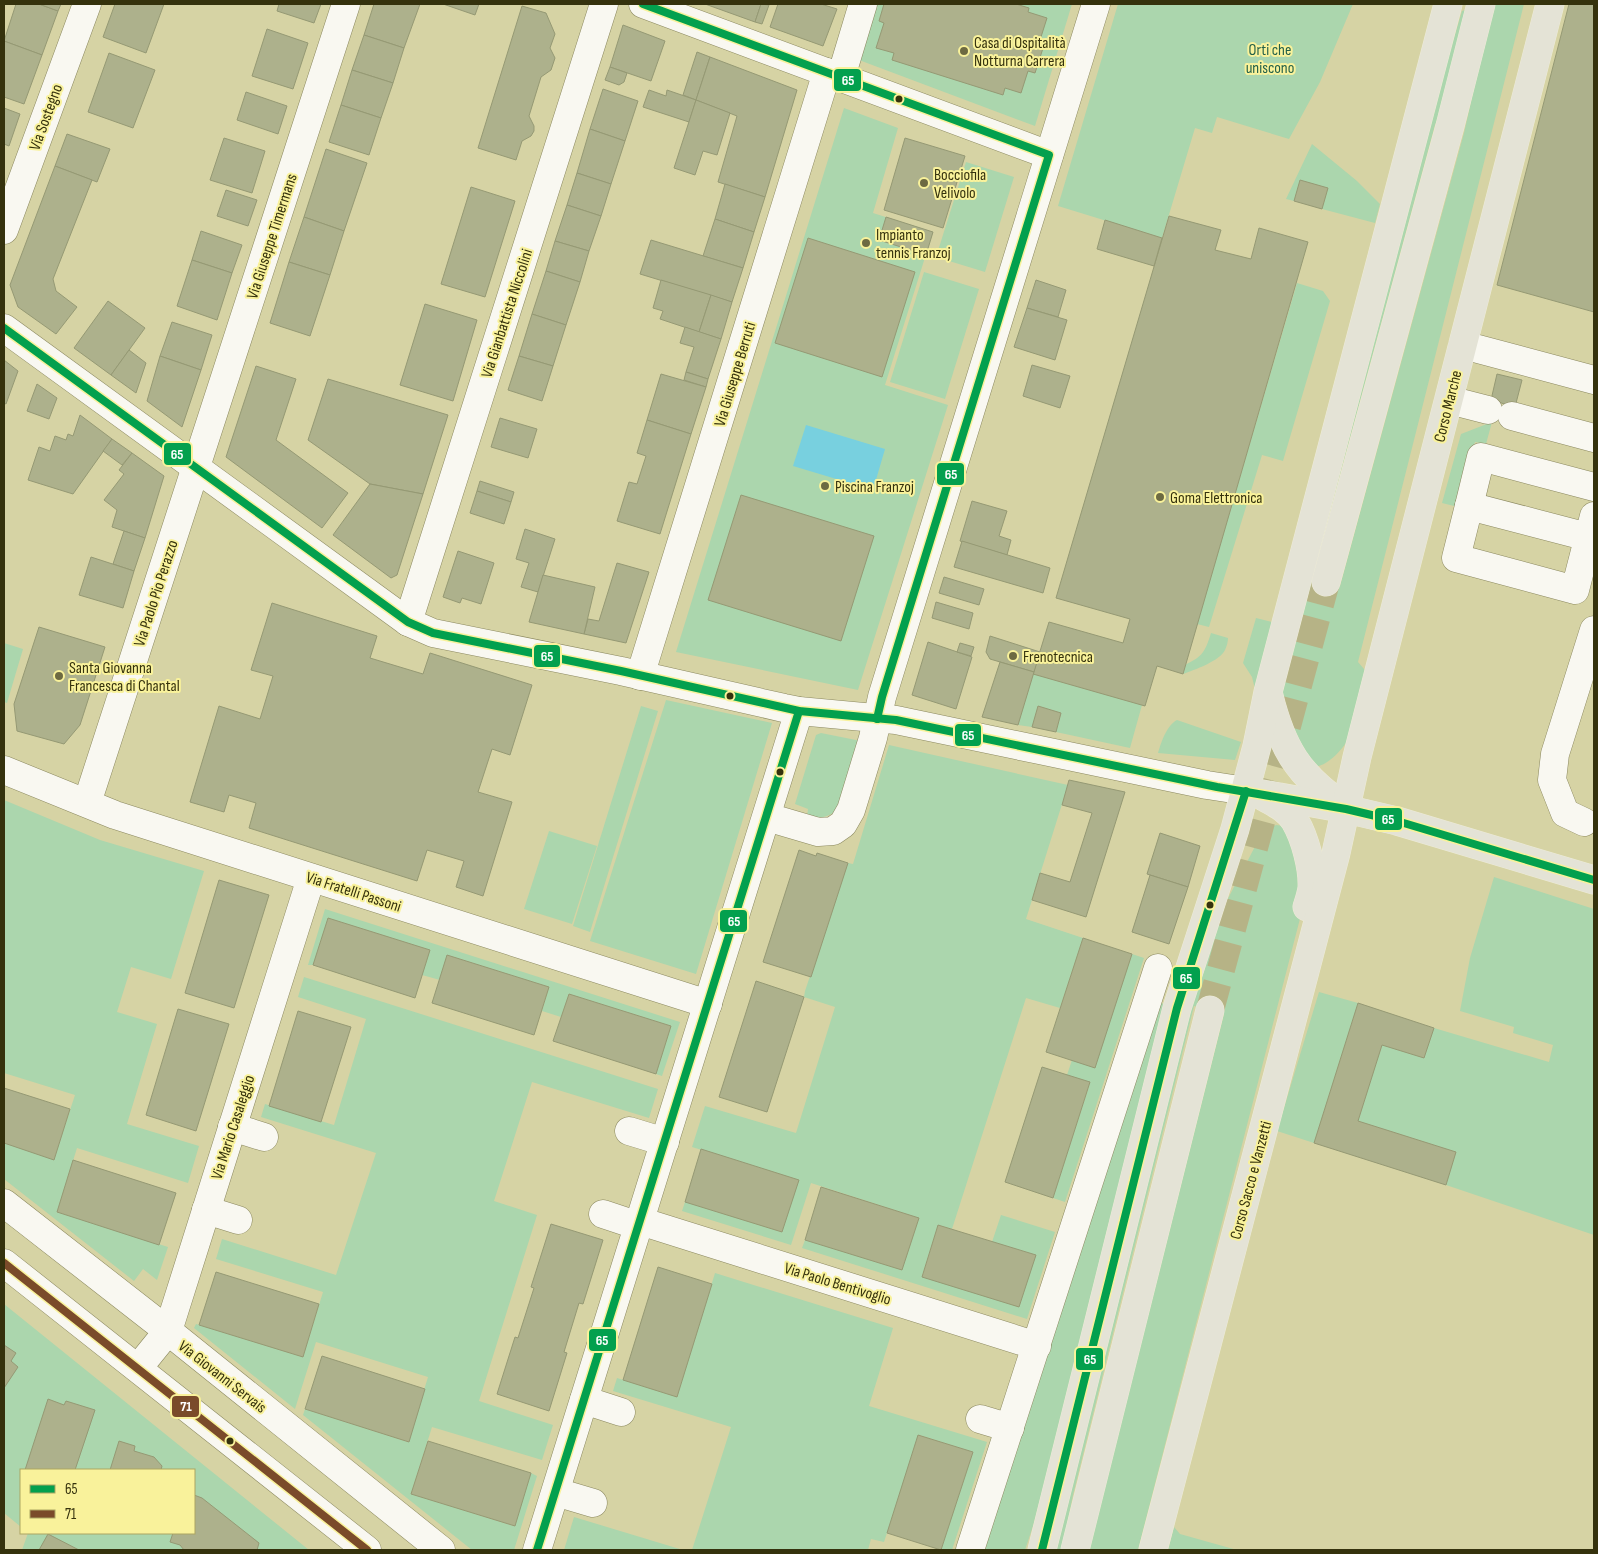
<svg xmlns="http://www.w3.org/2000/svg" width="1598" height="1554" font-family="'Sofia Sans Condensed',sans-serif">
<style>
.green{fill:#abd6ad}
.water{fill:#78d0df}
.building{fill:#adb18c;stroke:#959974}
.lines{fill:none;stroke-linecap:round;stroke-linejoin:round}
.major-tunnel{stroke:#b6b386;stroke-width:28;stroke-dasharray:28 14;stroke-linecap:butt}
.minor-casing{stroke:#8b885f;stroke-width:29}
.major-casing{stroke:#edebd6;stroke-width:29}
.minor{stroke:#f9f8f1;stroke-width:28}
.major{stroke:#e4e3d6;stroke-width:28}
.bus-1-casing{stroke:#f9f29b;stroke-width:11}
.bus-2-casing{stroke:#f9f29b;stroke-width:11}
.bus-1{stroke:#03a04e;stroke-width:8}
.bus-2{stroke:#7a4b2a;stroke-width:8}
.poi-dot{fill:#6d6a42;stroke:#f9f29b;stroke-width:2}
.bus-dot{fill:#35320d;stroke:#f9f29b;stroke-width:2}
.labels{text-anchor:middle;stroke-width:4;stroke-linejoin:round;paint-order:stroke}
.poi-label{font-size:16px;fill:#35320d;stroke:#f9f29b;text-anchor:start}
.park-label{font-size:16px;fill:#246149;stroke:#f9f29b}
.street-label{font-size:16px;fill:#35320d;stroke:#f9f29b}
.line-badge{stroke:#f9f29b;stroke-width:2}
.badge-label{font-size:14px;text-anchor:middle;font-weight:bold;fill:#fff}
</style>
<rect width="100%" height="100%" fill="#d6d3a4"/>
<g class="green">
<path d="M877 4H1072L1035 126 859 60Z"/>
<path d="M1118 4H1353L1320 82 1289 139 1217 117 1212 133 1195 128 1162 238 1058 206Z"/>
<path d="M1493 4H1524L1358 662 1370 676C1365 692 1363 711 1356 726 1348 743 1329 770 1308 767L1278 690 1428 124 1462 11 1465 10 1467 15 1442 110 1435 125 1312 578 1340 586 1464 133Z"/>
<path d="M844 108 898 128 873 213 933 232 885 385 948 405 858 690 676 652Z"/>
<path d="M1312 144 1357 181 1380 204 1375 223 1322 209 1328 188 1300 181 1294 201 1286 199Z"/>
<path d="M966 162 1014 177 985 272 936 257Z"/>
<path d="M924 272 979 289 945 399 890 382Z"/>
<path d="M1297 283 1323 291 1330 301 1283 461 1262 455 1209 627 1197 624Z"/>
<path d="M1492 422 1486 444 1475 442 1458 507 1442 503 1461 434Z"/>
<path d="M1256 618 1272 622 1255 689 1252 677 1243 663Z"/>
<path d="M1211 633 1228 638C1228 641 1227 646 1225 650 1220 661 1194 670 1183 674L1185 665C1203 656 1205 652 1211 633Z"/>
<path d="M4 643 23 649 7 703 4 702Z"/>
<path d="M1033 674 1142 705 1130 748 1056 732 1061 713 1038 706 1032 727 1018 725Z"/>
<path d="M666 700 772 723 696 974 590 941Z"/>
<path d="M641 706 658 711 590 932 573 926Z"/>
<path d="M1177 720 1241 742 1235 760 1158 753C1161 742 1167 725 1177 720Z"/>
<path d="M821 733 861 741 840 808C830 817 820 819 807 817L808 809 795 804 816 735Z"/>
<path d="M889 745 1068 785 1026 919 1083 938 1060 1008 1026 998 952 1229 938 1225 922 1276 1019 1307 1035 1255 992 1242 1001 1215 1055 1232 1027 1319 802 1248 805 1240 902 1270 919 1218 811 1183 791 1245 682 1211 685 1202 782 1232 798 1180 692 1147 705 1106 796 1133 835 1007 804 997 805 991 848 863 853 864Z"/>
<path d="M4 800 100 840 204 871 171 979 131 967 117 1012 157 1024 127 1124 199 1146 188 1183 77 1148 57 1212 168 1247 157 1280 143 1269 134 1281 4 1179V1143L54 1159 75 1095 4 1073Z"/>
<path d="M1276 825 1284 826 1290 831 1305 899 1138 1550H1089L1224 1014 1194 1006 1073 1495 1062 1550H1052L1187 1011 1221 912 1262 833Z"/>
<path d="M549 831 597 846 572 924 524 909Z"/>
<path d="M1494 877 1594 909V1235L1446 1185 1456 1152 1358 1121 1382 1045 1424 1058 1434 1028 1549 1062 1553 1045 1513 1033 1514 1027 1460 1011 1470 958Z"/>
<path d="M325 909 680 1022 662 1076 656 1074 671 1026 569 994 561 1017 542 1011 549 987 447 955 440 980 422 975 430 950 328 918 313 965H308Z"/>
<path d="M1132 954 1144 958 1065 1202 1053 1198 1090 1083 1067 1075 1072 1060 1095 1067Z"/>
<path d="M304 977 658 1089 649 1118 532 1082 494 1201 537 1215 479 1401 553 1425 542 1460 432 1427 411 1494 514 1526 531 1473 537 1476 514 1550H472L303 1415 305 1409 408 1442 428 1377 316 1342 295 1409 194 1328 196 1324 303 1357 323 1292 216 1259 222 1239 336 1275 376 1153 261 1117 265 1104 334 1125 366 1019 298 997Z"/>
<path d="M1319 992 1358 1003 1314 1143 1277 1131Z"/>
<path d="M1161 1003 1167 1005 1034 1523 1025 1550H983Z"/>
<path d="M715 1273 893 1328 869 1406 987 1442 952 1550H941L973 1452 919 1435 884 1542 871 1539 868 1550H692L731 1427 613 1391 617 1378 677 1397Z"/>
<path d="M4 1304 309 1550H22L28 1533H194V1470H21V1527L4 1513Z"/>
<path d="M574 1517 683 1550H564Z"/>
<path d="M1174 1527 1180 1534 1237 1550H1168Z"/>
</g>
<path class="water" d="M806 425 885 449 873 490 793 466Z"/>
<g class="building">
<path d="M16 4H39L58 11 42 55 4 41Z"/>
<path d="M39 4H61L58 11Z"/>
<path d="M115 4H164L146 53 103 37Z"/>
<path d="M279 4H321L314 23 277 11Z"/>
<path d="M374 4H420L404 48 364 35Z"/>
<path d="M443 4H479L475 15Z"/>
<path d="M705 4H761L755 22Z"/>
<path d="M761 4 769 5 762 24 755 22Z"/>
<path d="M778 4H821L837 9 823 46 770 27Z"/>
<path d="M884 4H1016L1029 8 1028 12 1047 18 1040 40 1045 42 1035 73 1028 71 1021 93 1005 88 1003 95 892 60 894 53 876 48 884 23 879 21Z"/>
<path d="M1569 4H1594V312L1497 285Z"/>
<path d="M522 6 546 13 555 34 550 48 555 58 551 70 541 77 529 116 534 126V131L531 136 522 141 516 160 478 148Z"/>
<path d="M623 25 665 41 651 81 610 67Z"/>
<path d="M267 29 308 43 293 89 252 76Z"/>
<path d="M364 35 404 48 393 83 352 70Z"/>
<path d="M4 41 42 55 24 104 4 97Z"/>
<path d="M697 52 710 57 696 100 683 95Z"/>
<path d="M109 53 155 70 133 128 88 112Z"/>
<path d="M710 57 797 90 765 197 718 182 737 116 696 100Z"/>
<path d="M610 67 627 73 624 82 619 85 605 80Z"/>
<path d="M352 70 393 83 381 118 341 105Z"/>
<path d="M603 89 638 101 625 141 590 129Z"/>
<path d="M649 90 666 96 667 90 696 100 689 122 643 107Z"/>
<path d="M246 92 287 106 278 134 237 120Z"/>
<path d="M696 100 730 113 717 155 703 151 695 175 674 168Z"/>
<path d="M341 105 381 118 369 155 329 142Z"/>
<path d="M4 108 20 114 9 146 4 144Z"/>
<path d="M590 129 625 141 611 184 577 173Z"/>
<path d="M67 134 110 149 97 182 55 166Z"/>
<path d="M224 138 265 151 252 193 210 180Z"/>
<path d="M905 138 965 156 943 228 884 210Z"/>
<path d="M326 149 367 163 344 231 304 217Z"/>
<path d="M55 166 92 180 53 279 56 291 77 307 56 334 18 307 10 285Z"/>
<path d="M577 173 611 184 601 216 567 205Z"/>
<path d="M1300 180 1328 188 1322 209 1294 201Z"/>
<path d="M725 184 765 197 754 232 715 219Z"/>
<path d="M471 187 515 201 485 297 441 284Z"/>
<path d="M226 190 257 200 248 226 217 216Z"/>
<path d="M567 205 601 216 589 251 555 241Z"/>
<path d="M1169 216 1221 230 1215 250 1251 259 1259 228 1308 242 1183 674 1157 666 1145 706 1033 674 1049 622 1123 643 1130 619 1056 598Z"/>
<path d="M304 217 344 231 330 275 289 262Z"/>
<path d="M886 217 933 232 926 255 879 240Z"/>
<path d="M715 219 754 232 743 268 703 256Z"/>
<path d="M1105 220 1162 238 1154 266 1097 249Z"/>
<path d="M201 231 242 245 232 273 192 260Z"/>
<path d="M808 238 915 272 882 377 775 343Z"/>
<path d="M651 240 743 268 732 302 640 274Z"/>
<path d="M555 241 589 251 580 282 546 271Z"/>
<path d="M192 260 232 273 217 320 177 306Z"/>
<path d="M289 262 330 275 310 336 270 323Z"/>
<path d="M546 271 580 282 566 325 532 314Z"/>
<path d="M661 280 711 295 699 332 660 319 663 311 653 308Z"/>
<path d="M1036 280 1066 290 1058 317 1027 308Z"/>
<path d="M711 295 732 302 721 339 699 332Z"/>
<path d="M108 301 145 328 111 375 74 348Z"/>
<path d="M425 304 477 320 453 401 400 385Z"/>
<path d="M1027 308 1067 320 1055 360 1014 347Z"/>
<path d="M532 314 566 325 553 366 519 356Z"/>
<path d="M172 322 212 335 201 370 160 356Z"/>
<path d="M685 327 721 339 708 379 686 372 694 347 680 343Z"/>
<path d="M129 350 146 363 136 393 111 375Z"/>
<path d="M160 356 201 370 182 427 147 401Z"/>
<path d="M519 356 553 366 542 401 508 390Z"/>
<path d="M4 360 18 371 6 404 4 403Z"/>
<path d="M1032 365 1070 376 1060 408 1023 396Z"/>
<path d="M256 366 296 379 276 440 348 493 322 528 226 457Z"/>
<path d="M686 372 708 379 706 387 684 380Z"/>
<path d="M661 374 706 387 691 434 647 420Z"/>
<path d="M1497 374 1522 380 1515 407 1491 400Z"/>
<path d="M328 379 448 415 423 494 370 484 308 440Z"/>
<path d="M37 384 57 398 49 419 27 411Z"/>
<path d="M80 415 112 439 73 494 28 480 39 447 50 451 55 436 66 440 68 434 73 436Z"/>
<path d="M500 418 537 429 528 458 491 447Z"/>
<path d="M647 420 691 434 660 534 617 521 629 482 637 484 646 456 637 453Z"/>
<path d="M112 439 132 453 122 465 103 451Z"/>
<path d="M132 453 164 476 145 538 112 527 117 510 104 500 124 474 119 470Z"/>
<path d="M480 481 514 492 511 502 477 491Z"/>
<path d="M370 484 423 494 397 575 391 578 333 535Z"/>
<path d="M477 491 511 502 504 524 470 513Z"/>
<path d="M741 495 874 536 841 641 708 600Z"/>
<path d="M972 501 1007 511 999 536 1011 540 1007 555 960 541Z"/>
<path d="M525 529 555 539 538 592 521 587 529 563 516 559Z"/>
<path d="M124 531 145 538 134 571 113 564Z"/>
<path d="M962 541 1050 568 1043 593 954 567Z"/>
<path d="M458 551 494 563 481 604 462 598 460 603 443 597Z"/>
<path d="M91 557 134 571 123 608 79 595Z"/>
<path d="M617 563 649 572 626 643 584 634 588 619 599 621Z"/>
<path d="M543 575 595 587 584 634 529 622Z"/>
<path d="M944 577 984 589 979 605 939 593Z"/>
<path d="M936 602 973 613 969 629 932 618Z"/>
<path d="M272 603 377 636 370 658 423 674 430 653 532 685 510 755 492 749 478 792 512 802 483 896 456 887 464 861 427 850 417 881 249 828 256 803 229 795 224 812 190 802 219 706 260 719 273 676 251 670Z"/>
<path d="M39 627 105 647 80 725 64 744 17 731 14 704Z"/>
<path d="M990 636 1040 652 1034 672 990 659 986 652Z"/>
<path d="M928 642 972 657 956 709 912 695Z"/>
<path d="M960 643 974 647 971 656 957 652Z"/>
<path d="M1000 662 1034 672 1018 725 982 717Z"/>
<path d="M1038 706 1061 713 1056 732 1032 727Z"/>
<path d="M1069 780 1125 792 1086 917 1032 900 1040 873 1070 882 1092 813 1062 805Z"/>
<path d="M1160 833 1200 846 1188 887 1147 874Z"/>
<path d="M799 850 816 856 817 853 848 863 811 977 763 962Z"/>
<path d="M1150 875 1188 887 1169 944 1132 932Z"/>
<path d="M219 880 269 895 234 1008 185 993Z"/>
<path d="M328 918 430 950 415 998 313 965Z"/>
<path d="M1083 938 1132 954 1095 1068 1046 1052Z"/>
<path d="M447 955 549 987 534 1035 432 1003Z"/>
<path d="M756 981 804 997 767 1112 719 1097Z"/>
<path d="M569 994 671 1026 656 1074 553 1041Z"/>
<path d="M1358 1003 1434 1028 1424 1058 1382 1045 1358 1121 1456 1152 1446 1185 1314 1143Z"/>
<path d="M178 1009 229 1024 196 1131 146 1115Z"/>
<path d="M298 1011 351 1027 321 1122 269 1106Z"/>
<path d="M1042 1067 1090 1082 1053 1198 1005 1182Z"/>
<path d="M4 1088 70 1109 54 1160 4 1143Z"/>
<path d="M701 1149 799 1180 782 1232 685 1202Z"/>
<path d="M73 1160 176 1193 159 1245 57 1212Z"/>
<path d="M821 1187 919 1218 902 1270 805 1240Z"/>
<path d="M551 1224 603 1240 583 1304 579 1303 564 1352 567 1353 549 1411 497 1394 515 1337 518 1338 534 1288 531 1287Z"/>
<path d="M938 1225 1036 1255 1019 1307 922 1277Z"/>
<path d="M658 1267 712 1284 677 1397 623 1380Z"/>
<path d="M216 1272 319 1304 303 1357 199 1325Z"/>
<path d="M4 1345 16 1353 11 1361 18 1367 4 1388Z"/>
<path d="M322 1356 425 1389 409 1442 305 1409Z"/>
<path d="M48 1399 64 1405 66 1401 95 1410 75 1470H25Z"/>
<path d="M918 1435 973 1452 941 1550 887 1533Z"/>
<path d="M119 1441 135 1446 134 1451 154 1457 162 1466 161 1470H110Z"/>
<path d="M428 1441 531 1473 515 1526 411 1494Z"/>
<path d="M194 1495 202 1498 259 1543 257 1550H184L180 1545 170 1542 173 1533H194Z"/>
<path d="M48 1534 79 1550H39Z"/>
</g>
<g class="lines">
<path class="major-tunnel" d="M1210 1010 1326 582"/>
<g class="minor-casing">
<g id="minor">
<path d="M643 4 1049 155"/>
<path d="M841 77 863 4"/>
<path d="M4 230 87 4"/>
<path d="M4 328 408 622 433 633 621 671 784 708 799 711 896 720 1207 785 1246 791"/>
<path d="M1463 345 1594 380"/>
<path d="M1449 400 1488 410"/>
<path d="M1512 416 1594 438"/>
<path d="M1469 506 1481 457 1594 487"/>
<path d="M1588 537 1469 506 1456 558 1575 590 1594 516"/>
<path d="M408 622 604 4"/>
<path d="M640 676 827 72"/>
<path d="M4 770 115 815 708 1004"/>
<path d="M87 803 346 4"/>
<path d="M767 817 818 832 833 831 843 824 851 810 873 738 882 697 1096 4"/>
<path d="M1584 822 1565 813 1552 780 1555 754 1594 630"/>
<path d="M232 1127 264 1137"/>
<path d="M629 1131 665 1142"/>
<path d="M4 1203 168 1331 441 1550"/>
<path d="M206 1210 238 1220"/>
<path d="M603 1214 639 1226"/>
<path d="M640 1221 1037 1346"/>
<path d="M4 1263 367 1550"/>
<path d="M138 1368 168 1331 311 878"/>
<path d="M584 1400 621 1412"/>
<path d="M980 1419 1010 1428"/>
<path d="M556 1492 593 1503"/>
<path d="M537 1550 799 711"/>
<path d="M970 1550 1158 968"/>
</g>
</g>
<g class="major-casing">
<g id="major">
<path d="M1326 582 1450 126 1481 4"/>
<path d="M1269 696C1282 748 1298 775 1343 806"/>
<path d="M1246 791 1346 809 1397 821 1594 880"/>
<path d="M1264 797C1275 803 1288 809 1295 821 1305 838 1313 868 1312 888 1311 895 1309 901 1307 907"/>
<path d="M1042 1550 1177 1008 1235 829 1257 746 1268 692 1448 4"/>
<path d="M1075 1550 1210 1010"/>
<path d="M1153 1550 1336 853 1357 757 1550 4"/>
</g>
</g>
<use href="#minor" class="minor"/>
<use href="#major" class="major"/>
<g class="bus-1-casing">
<g id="bus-1">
<path d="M643 4 1049 155 882 697 877 719"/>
<path d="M4 328 408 622 433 633 621 671 799 711 896 720 1217 787 1346 809 1397 821 1594 880"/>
<path d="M537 1550 799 711"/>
<path d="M1042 1550 1177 1008 1246 791"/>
</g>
</g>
<g class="bus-2-casing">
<path id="bus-2" d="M4 1263 367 1550"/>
</g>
<use href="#bus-1" class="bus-1"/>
<use href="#bus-2" class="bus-2"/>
</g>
<g class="poi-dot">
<circle cx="964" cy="51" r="5"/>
<circle cx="924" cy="183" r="5"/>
<circle cx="866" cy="243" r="5"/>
<circle cx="825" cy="486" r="5"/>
<circle cx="1160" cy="497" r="5"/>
<circle cx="1013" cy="656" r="5"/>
<circle cx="59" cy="676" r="5"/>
</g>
<g class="bus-dot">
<circle cx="899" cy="99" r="4.5"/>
<circle cx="730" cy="696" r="4.5"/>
<circle cx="780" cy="772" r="4.5"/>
<circle cx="1210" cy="905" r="4.5"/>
<circle cx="230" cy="1441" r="4.5"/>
</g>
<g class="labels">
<g class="poi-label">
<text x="974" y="48">Casa di Ospitalità<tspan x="974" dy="18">Notturna Carrera</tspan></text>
<text x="934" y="180">Bocciofila<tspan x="934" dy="18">Velivolo</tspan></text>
<text x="876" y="240">Impianto<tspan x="876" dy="18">tennis Franzoj</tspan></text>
<text x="835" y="492">Piscina Franzoj</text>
<text x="1170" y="503">Goma Elettronica</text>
<text x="1023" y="662">Frenotecnica</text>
<text x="69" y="673">Santa Giovanna<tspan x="69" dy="18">Francesca di Chantal</tspan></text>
</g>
<g class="park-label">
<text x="1270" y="55">Orti che<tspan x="1270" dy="18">uniscono</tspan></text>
</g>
<g class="street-label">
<text transform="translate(45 117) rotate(-70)" y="6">Via Sostegno</text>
<text transform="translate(271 236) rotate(-72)" y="6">Via Giuseppe Timermans</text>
<text transform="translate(506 313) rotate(-72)" y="6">Via Gianbattista Niccolini</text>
<text transform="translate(734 374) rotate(-73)" y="6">Via Giuseppe Berruti</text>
<text transform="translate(1447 406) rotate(-76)" y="6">Corso Marche</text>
<text transform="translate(155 593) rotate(-72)" y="6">Via Paolo Pio Perazzo</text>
<text transform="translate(354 891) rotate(18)" y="6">Via Fratelli Passoni</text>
<text transform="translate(232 1127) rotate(-72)" y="6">Via Mario Casaleggio</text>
<text transform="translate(1250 1180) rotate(-75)" y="6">Corso Sacco e Vanzetti</text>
<text transform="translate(838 1283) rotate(17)" y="6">Via Paolo Bentivoglio</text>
<text transform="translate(223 1376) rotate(38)" y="6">Via Giovanni Servais</text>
</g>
</g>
<g class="line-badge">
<rect x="833" y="68" width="29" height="24" rx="5" fill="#03a04e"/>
<rect x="163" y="442" width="29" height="24" rx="5" fill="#03a04e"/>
<rect x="936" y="462" width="29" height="24" rx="5" fill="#03a04e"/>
<rect x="533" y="644" width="28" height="24" rx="5" fill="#03a04e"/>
<rect x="954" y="723" width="28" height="24" rx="5" fill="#03a04e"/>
<rect x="1374" y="807" width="29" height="24" rx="5" fill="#03a04e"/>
<rect x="719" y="909" width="29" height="24" rx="5" fill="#03a04e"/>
<rect x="1172" y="966" width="29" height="24" rx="5" fill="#03a04e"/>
<rect x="588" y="1328" width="29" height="24" rx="5" fill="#03a04e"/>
<rect x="1075" y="1347" width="29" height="24" rx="5" fill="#03a04e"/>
<rect x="171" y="1395" width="29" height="23" rx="5" fill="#7a4b2a"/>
</g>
<g class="badge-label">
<text x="848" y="85">65</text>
<text x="177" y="459">65</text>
<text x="951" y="479">65</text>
<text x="547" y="661">65</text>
<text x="968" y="740">65</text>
<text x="1388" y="824">65</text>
<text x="734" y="926">65</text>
<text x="1186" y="983">65</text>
<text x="602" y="1345">65</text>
<text x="1090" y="1364">65</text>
<text x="186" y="1411">71</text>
</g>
<rect width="1598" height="1554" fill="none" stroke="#35320d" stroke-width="10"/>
<rect x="20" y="1469" width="175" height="65" fill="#f9f29b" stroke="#aba562"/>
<rect x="30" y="1485" width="25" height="8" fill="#03a04e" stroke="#aba562"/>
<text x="65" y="1494" font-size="15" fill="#35320d">65</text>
<rect x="30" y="1510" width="25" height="8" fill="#7a4b2a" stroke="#aba562"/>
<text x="65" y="1519" font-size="15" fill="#35320d">71</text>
</svg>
